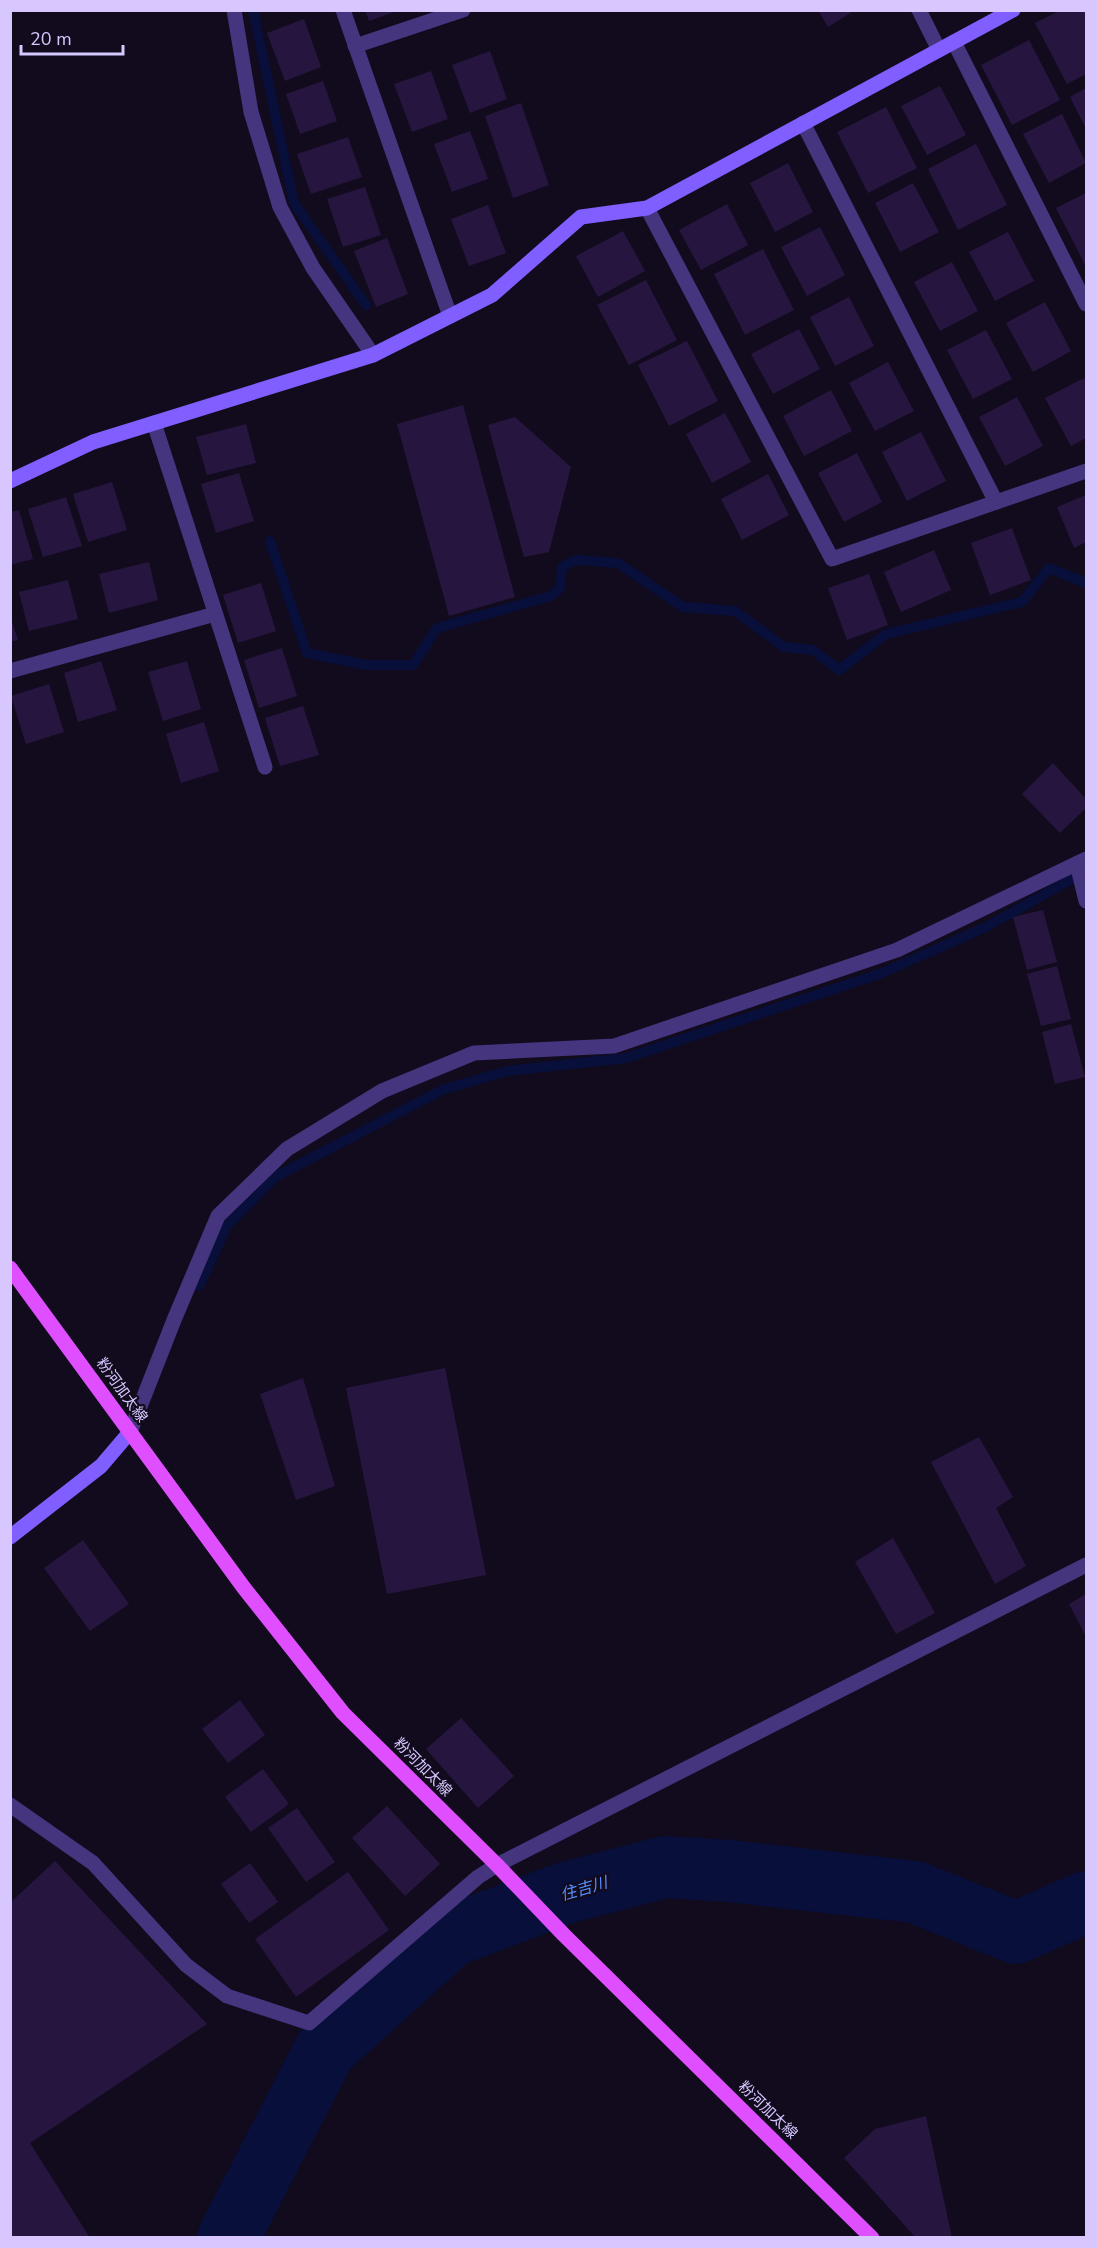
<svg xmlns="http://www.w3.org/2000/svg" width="1097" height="2248" font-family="'Nunito Sans','Noto Sans JP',sans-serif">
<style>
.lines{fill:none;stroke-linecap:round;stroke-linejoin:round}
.stream{stroke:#070f3a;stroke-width:10}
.river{stroke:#070f3a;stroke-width:62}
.building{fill:#26163f}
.street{stroke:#45347e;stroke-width:15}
.secondary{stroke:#815eff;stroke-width:15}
.primary{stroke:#df4eff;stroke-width:15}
.labels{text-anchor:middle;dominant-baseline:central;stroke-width:4.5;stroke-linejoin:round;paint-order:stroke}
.street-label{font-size:15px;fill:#d8c7ff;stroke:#110b1d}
.water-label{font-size:16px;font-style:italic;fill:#558fff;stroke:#110b1d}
</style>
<rect width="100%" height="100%" fill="#110b1d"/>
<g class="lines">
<!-- stream -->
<g class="stream">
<polyline points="253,10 294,203 366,305"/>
<polyline points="270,541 307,653 366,665 413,665 437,628 551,596 560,588 562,567 576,560 618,563 683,607 735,611 784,647 813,650 839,670 886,634 1022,602 1049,568 1086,583"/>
<polyline points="199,1286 227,1226 275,1177 442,1090 507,1071 626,1058 882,973 986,927 1086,871"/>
</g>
<!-- river -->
<polyline class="river" points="228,2238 325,2050 451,1936 565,1893 665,1867 729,1871 915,1892 1016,1933 1086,1902"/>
</g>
<!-- building -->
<g class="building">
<polygon points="365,10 397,10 397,11 369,21"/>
<polygon points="818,10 855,10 828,27"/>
<polygon points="1061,10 1086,10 1086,74 1067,84 1035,23"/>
<polygon points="304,19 321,67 285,81 267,33"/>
<polygon points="1029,40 1060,100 1012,125 981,65"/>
<polygon points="490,51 507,99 470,113 452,65"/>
<polygon points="431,71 448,119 412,132 394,84"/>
<polygon points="323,81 337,121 300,134 286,94"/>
<polygon points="940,86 966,135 927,155 901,106"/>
<polygon points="1086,88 1086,129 1070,97"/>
<polygon points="521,103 549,185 513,198 485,116"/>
<polygon points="886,107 917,168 868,193 837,132"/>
<polygon points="1062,114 1086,163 1049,183 1023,134"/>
<polygon points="470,131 488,179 452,192 434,144"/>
<polygon points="348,137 362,177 311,194 297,154"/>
<polygon points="976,144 1007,205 958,230 928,169"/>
<polygon points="788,163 813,212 775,232 750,183"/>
<polygon points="913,183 939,232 900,252 875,203"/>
<polygon points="365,187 381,235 343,247 327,199"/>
<polygon points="1086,193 1086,267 1056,208"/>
<polygon points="727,204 748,245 701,270 679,230"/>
<polygon points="488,205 506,253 469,266 451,219"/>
<polygon points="820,227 845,275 807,296 781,247"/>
<polygon points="623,231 645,271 598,297 576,256"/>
<polygon points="1008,232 1034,281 995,301 969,252"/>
<polygon points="387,238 408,294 376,307 354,251"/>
<polygon points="763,249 794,310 745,335 714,274"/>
<polygon points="952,262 978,311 940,331 914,282"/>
<polygon points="646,280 677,340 629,365 597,305"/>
<polygon points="849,297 874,346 835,366 810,317"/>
<polygon points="1045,302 1071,351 1033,372 1006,323"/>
<polygon points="799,329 820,369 773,394 751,354"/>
<polygon points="986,330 1012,379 973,399 947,350"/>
<polygon points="687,341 718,401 669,426 638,365"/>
<polygon points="888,362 914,411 875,431 849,383"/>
<polygon points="1084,378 1086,383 1086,438 1071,446 1045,398"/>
<polygon points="831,390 852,431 804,456 783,416"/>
<polygon points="1017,397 1043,446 1005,466 979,417"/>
<polygon points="463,405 515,597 449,616 397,424"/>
<polygon points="725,413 751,462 712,483 686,434"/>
<polygon points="515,417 571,467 549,552 524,557 488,425"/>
<polygon points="246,424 256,463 207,475 196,437"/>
<polygon points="921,432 946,481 907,501 882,452"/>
<polygon points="857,453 882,502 844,522 818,473"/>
<polygon points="239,473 254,521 216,533 201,484"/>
<polygon points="768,474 789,515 742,540 721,499"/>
<polygon points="112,482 127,530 88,542 73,494"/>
<polygon points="1086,495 1086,542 1074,548 1057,507"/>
<polygon points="66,497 82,546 43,557 28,509"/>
<polygon points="19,510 33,559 10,565 10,512"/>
<polygon points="1012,528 1031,580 990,595 971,543"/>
<polygon points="934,550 951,590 901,612 884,572"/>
<polygon points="149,562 158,600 109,613 99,574"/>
<polygon points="869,574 888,625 847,640 828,588"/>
<polygon points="68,580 78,619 29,631 19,592"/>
<polygon points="261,583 276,631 238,643 223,595"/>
<polygon points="10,616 18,640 10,642"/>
<polygon points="282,648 297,696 259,708 244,660"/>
<polygon points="101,661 117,710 78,722 64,673"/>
<polygon points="187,661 201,709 163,721 148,672"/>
<polygon points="49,684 64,732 26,744 11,696"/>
<polygon points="303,706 319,755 280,766 265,718"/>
<polygon points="204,722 219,771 181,783 166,734"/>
<polygon points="1053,763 1086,799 1086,808 1060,833 1022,794"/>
<polygon points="1043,910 1057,962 1027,970 1013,917"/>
<polygon points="1057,966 1071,1019 1041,1026 1027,974"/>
<polygon points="1071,1024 1085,1077 1055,1084 1042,1032"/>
<polygon points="445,1368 486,1575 387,1594 346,1388"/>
<polygon points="303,1378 335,1486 296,1500 260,1394"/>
<polygon points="979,1437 1013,1497 996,1508 1026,1566 995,1584 931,1462"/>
<polygon points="893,1538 935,1613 896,1634 855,1562"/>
<polygon points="83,1540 129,1604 90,1631 44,1568"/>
<polygon points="1086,1594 1086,1637 1069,1604"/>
<polygon points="240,1700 265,1735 228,1763 202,1729"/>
<polygon points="461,1718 514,1776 478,1808 426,1749"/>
<polygon points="263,1769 289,1804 251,1832 225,1797"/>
<polygon points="387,1806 440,1864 405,1896 352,1838"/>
<polygon points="297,1808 335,1862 306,1882 268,1828"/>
<polygon points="55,1861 207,2024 30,2143 90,2238 10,2238 10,1903"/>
<polygon points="250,1863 278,1902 249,1923 221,1884"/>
<polygon points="348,1872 389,1930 296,1997 255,1939"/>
<polygon points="926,2116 952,2238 916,2238 844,2158 875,2129"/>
</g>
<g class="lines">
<!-- street -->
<g class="street">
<polyline points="234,10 251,112 280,207 313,268 373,355"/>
<polyline points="343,10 450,316"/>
<polyline points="919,10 939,50"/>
<polyline points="954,42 1086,304"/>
<polyline points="355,46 463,10"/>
<polyline points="803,123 996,502"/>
<polyline points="647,208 832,559 1086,471"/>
<polyline points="154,423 265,767"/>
<polyline points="10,671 215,614"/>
<polyline points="1077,864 1086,901"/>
<polyline points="130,1432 174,1320 218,1216 287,1149 382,1091 474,1053 614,1046 897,950 1086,859"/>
<polyline points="10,1805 93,1863 186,1965 227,1996 309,2023 478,1877 497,1865 1086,1565"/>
</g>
<!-- secondary -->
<g class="secondary">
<polyline points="10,481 93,442 373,355 492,295 581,217 647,208 1013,10"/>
<polyline points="10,1537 101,1466 130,1432"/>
</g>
<!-- primary -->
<polyline class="primary" points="10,1268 244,1588 343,1713 497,1865 564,1935 872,2238"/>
</g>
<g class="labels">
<!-- street labels -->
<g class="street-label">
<text transform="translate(122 1390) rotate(54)">粉河加太線</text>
<text transform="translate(423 1767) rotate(45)">粉河加太線</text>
<text transform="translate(768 2110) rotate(44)">粉河加太線</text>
</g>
<!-- water labels -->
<g class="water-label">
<text transform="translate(584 1889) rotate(-16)">住吉川</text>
</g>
</g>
<!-- border -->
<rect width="1097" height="2248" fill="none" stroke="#d8c7ff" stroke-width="24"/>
<!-- scale -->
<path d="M21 45v9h102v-9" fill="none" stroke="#d8c7ff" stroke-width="3"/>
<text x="30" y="45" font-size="18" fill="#d8c7ff" stroke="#110b1d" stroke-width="4.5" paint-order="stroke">20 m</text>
</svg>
